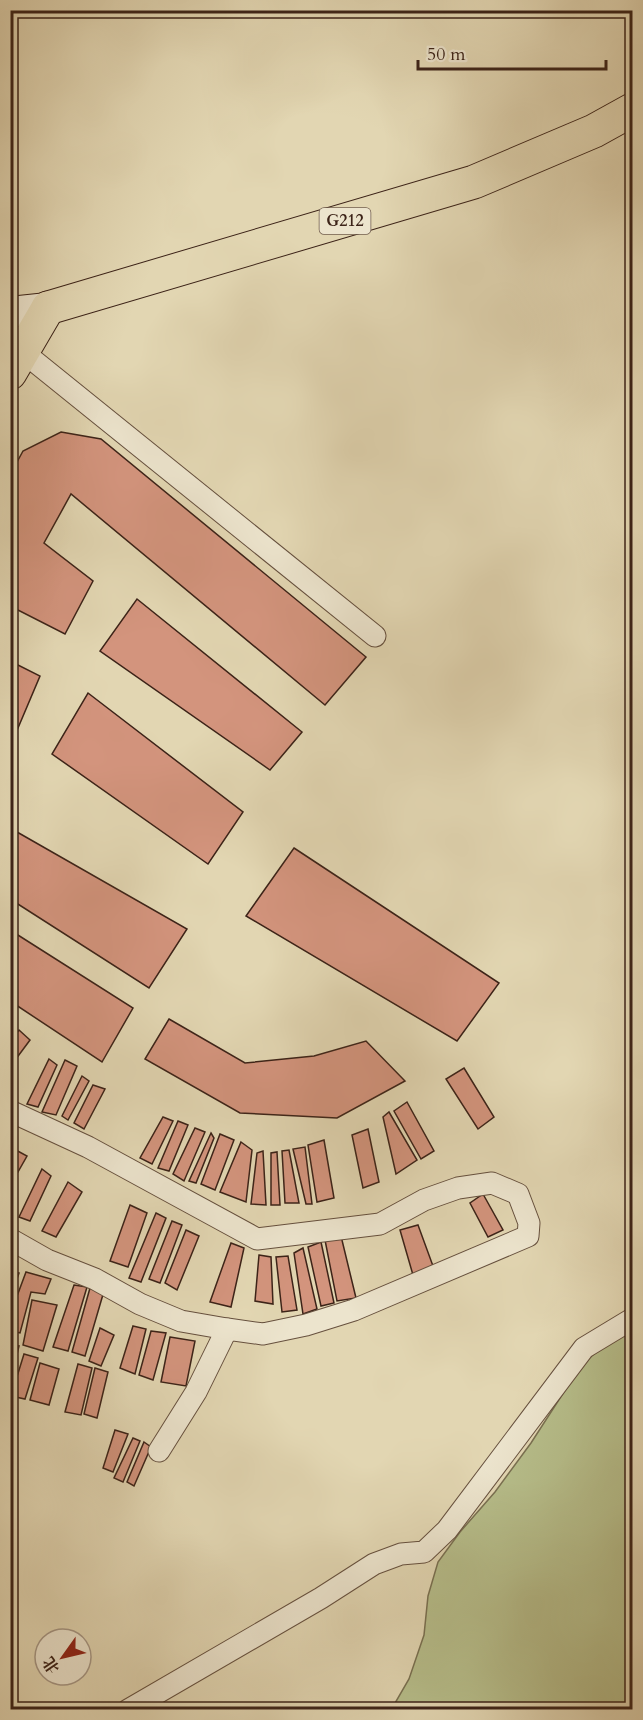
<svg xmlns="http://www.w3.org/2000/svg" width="643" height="1720" font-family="Cardo,'Noto Serif SC',serif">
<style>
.green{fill:#b6bd8a;stroke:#797051;stroke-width:1.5}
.building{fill:#d3947d;stroke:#3c2318;stroke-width:1.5}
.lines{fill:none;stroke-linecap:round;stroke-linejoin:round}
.minor-casing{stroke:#66503e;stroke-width:23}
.secondary-casing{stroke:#3c2318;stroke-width:32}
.primary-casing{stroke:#3c2318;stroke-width:35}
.trunk-casing{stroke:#3c2318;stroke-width:35}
.minor{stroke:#ece4cd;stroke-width:21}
.secondary{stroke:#ece4cd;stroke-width:30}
.primary{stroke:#e2d6b2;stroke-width:33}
.trunk{stroke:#e2d6b2;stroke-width:33}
.labels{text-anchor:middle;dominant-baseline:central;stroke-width:5;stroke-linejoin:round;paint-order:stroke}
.shield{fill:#ece4cd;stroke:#715d4e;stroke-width:1.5}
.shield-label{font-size:16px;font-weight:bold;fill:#3c2318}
</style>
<rect width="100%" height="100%" fill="#e2d6b2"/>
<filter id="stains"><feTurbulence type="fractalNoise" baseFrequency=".00333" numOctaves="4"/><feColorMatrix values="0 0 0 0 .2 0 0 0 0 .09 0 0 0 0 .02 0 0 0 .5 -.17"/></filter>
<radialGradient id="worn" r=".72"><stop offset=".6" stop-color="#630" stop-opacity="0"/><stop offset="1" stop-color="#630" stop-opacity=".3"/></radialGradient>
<!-- green -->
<polygon class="green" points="632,1329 632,1709 391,1710 409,1679 424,1635 428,1596 438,1562 460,1532 495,1492 531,1443 582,1364 619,1334"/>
<!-- building -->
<g class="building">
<polygon points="61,432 101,439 366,657 325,705 71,494 44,543 93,581 65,634 10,606 10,475 23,451"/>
<polygon points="137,599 302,732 270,770 100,651"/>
<polygon points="10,661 40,676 15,735 10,733"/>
<polygon points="88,693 243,812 208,864 52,754"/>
<polygon points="10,828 187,929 149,988 10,899"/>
<polygon points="294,848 499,983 457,1041 246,916"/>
<polygon points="10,930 133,1008 102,1062 10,1001"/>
<polygon points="169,1019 245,1063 314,1056 366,1041 405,1081 337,1118 240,1113 145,1059"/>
<polygon points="19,1030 30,1040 10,1067 10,1042"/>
<polygon points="49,1059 57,1065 38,1107 27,1104"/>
<polygon points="65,1060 77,1066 56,1115 42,1112"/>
<polygon points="464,1068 494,1117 478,1129 446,1079"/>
<polygon points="82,1076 89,1081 68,1120 62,1116"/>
<polygon points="93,1085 105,1089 84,1129 74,1123"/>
<polygon points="407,1102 434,1151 421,1159 394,1111"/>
<polygon points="389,1112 417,1160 396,1174 383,1117"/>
<polygon points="163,1117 173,1121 152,1164 140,1158"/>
<polygon points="178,1121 188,1125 169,1171 158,1168"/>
<polygon points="195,1128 205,1132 184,1181 173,1174"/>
<polygon points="368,1129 379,1182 363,1188 352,1135"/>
<polygon points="211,1133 214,1138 196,1183 189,1181"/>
<polygon points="220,1134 234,1140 215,1190 201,1184"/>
<polygon points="324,1140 334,1198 317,1202 308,1145"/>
<polygon points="241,1142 252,1150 246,1202 220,1192"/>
<polygon points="305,1147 312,1204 306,1204 293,1149"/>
<polygon points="14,1149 27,1156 10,1186 10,1156"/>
<polygon points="289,1150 299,1203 285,1203 282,1151"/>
<polygon points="263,1151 266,1205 251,1204 257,1153"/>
<polygon points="277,1152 280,1205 271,1205 271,1153"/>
<polygon points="42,1169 51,1176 30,1221 19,1217"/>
<polygon points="68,1182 82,1192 56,1237 42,1231"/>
<polygon points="483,1194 503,1230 488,1237 470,1203"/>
<polygon points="130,1205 147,1213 128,1267 110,1261"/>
<polygon points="156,1213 166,1218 141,1282 129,1278"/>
<polygon points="172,1221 182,1225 160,1283 149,1279"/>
<polygon points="418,1225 433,1266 413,1275 400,1230"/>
<polygon points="186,1230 199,1236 177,1290 165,1283"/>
<polygon points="341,1236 356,1298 337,1301 325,1240"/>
<polygon points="321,1242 334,1303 321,1306 308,1247"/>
<polygon points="231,1243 244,1248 231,1307 210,1302"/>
<polygon points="303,1248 317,1309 303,1314 294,1253"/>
<polygon points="259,1255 271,1257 273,1304 255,1301"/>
<polygon points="288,1256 297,1310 282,1312 276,1257"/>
<polygon points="10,1271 19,1273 10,1299"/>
<polygon points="26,1272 51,1279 45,1294 31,1292 20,1333 10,1331 10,1315"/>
<polygon points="74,1285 87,1287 68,1351 53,1347"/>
<polygon points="90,1288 104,1291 85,1356 72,1352"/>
<polygon points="32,1300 57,1305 43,1351 23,1345"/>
<polygon points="133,1326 146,1329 135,1374 120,1368"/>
<polygon points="100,1328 114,1335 101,1366 89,1361"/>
<polygon points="151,1331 166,1333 153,1380 139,1375"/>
<polygon points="170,1337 195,1341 186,1386 161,1382"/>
<polygon points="10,1345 19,1346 10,1384"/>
<polygon points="24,1354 38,1358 25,1399 11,1396"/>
<polygon points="40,1363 59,1369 49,1405 30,1400"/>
<polygon points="78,1364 92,1368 81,1415 65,1412"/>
<polygon points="95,1368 108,1372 97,1418 84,1414"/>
<polygon points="115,1430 128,1434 113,1472 103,1468"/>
<polygon points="133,1438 140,1441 123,1482 114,1478"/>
<polygon points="144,1442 151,1447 134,1486 127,1482"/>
</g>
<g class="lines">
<!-- minor casing -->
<g class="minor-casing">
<g id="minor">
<polyline points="23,352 375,636"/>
<polyline points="10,1111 88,1147 257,1239 380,1224 424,1200 458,1188 492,1183 518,1194 529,1223 528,1236 354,1310 306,1325 263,1334 227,1329 196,1392 159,1451"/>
<polyline points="10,1239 47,1260 95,1279 140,1304 181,1321 227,1329"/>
<polyline points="128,1710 321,1598 374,1564 401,1554 424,1552 447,1530 584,1348 632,1319"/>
</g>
</g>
<!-- secondary casing -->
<g class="secondary-casing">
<polyline id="secondary" points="10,312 48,308"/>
</g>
<!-- primary casing -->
<g class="primary-casing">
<polyline id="primary" points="10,373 48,308"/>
</g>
<!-- trunk casing -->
<g class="trunk-casing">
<polyline id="trunk" points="48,308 474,182 594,131 632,110"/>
</g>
<!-- minor -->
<use href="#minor" class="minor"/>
<!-- secondary -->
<use href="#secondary" class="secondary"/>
<!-- primary -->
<use href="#primary" class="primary"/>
<!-- trunk -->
<use href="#trunk" class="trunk"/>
</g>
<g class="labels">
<!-- shield labels -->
<rect class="shield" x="319.5" y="208" width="51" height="26" rx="4.5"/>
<g class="shield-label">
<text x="345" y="221">G212</text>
</g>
</g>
<!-- margin -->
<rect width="643" height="1720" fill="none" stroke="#e2d6b2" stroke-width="36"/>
<rect x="12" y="12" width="619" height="1696" fill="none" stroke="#3c2318" stroke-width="3"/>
<rect x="18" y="18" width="607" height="1684" fill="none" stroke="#3c2318" stroke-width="1.5"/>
<!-- north arrow -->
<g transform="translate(63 1657) rotate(236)"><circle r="28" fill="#ece4cd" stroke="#a69785" stroke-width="1.5"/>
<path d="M0-4.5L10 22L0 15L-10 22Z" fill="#8f2418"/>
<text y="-9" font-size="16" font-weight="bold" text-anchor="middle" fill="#3c2318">北</text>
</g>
<!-- scale -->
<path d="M418 60v9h188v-9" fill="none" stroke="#3c2318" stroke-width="3"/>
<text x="427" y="60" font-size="18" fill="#3c2318" stroke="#ece4cd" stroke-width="4.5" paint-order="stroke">50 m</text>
<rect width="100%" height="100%" filter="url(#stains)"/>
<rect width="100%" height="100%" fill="url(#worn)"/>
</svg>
